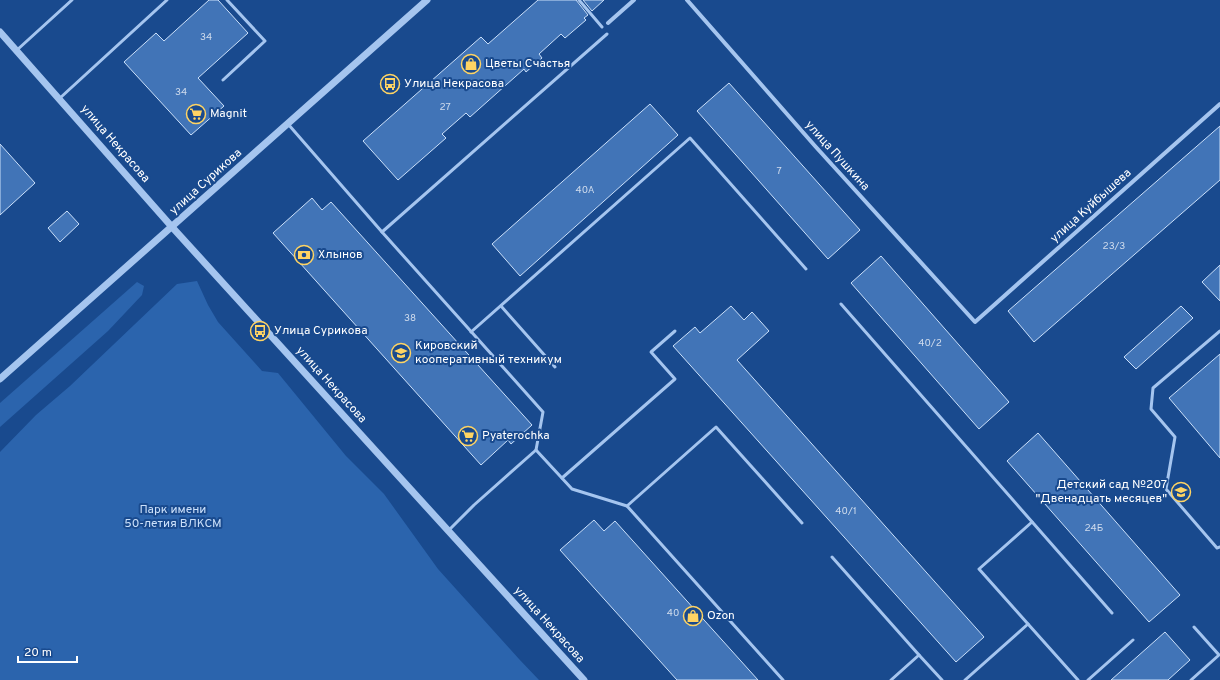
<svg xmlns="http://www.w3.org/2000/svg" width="1220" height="680" font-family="Overpass,sans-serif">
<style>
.green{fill:#2b64ad}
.building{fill:#4174b7;stroke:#cbe0fa}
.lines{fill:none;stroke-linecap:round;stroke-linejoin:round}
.service{stroke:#a5c5ef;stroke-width:3}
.minor{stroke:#a5c5ef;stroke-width:4}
.tertiary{stroke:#a5c5ef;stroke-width:7}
.labels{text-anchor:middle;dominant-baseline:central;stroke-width:4;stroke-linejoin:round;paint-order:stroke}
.number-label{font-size:10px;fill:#d0dced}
.poi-label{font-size:12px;fill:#fff;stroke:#194a8e;text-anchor:start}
.street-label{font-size:12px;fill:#fff;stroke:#194a8e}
.park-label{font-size:12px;fill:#cbe0fa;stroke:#194a8e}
</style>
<rect width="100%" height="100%" fill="#194a8e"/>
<!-- green -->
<g class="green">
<polygon points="197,281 208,305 218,322 262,371 278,373 346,456 384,494 438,569 519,659 539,680 0,680 0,452 36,415 70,386 177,284"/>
<polygon points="137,282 144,286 142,295 108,331 0,427 0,403"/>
</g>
<!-- building -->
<g class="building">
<polygon points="209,0 218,0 248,33 198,78 224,106 191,135 124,62 156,33 164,41"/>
<polygon points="538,0 576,0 588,15 584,18 586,20 565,38 561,34 539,54 542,58 526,72 524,69 470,117 466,113 442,134 446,138 398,180 363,141 481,37 488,44"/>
<polygon points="583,0 604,0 592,11"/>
<polygon points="729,83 860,230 828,259 697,111"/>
<polygon points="650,104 678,135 520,276 492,244"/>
<polygon points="1220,126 1220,180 1034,342 1008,311"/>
<polygon points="0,144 35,183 0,215"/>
<polygon points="312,198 322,210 331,202 532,425 511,444 508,440 481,465 273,233"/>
<polygon points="67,211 79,224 60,242 48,228"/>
<polygon points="881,256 1009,402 979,429 851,283"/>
<polygon points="1220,265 1220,301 1202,282"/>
<polygon points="731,306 744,320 752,312 769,331 737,360 984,637 956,662 673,346 695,327 700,333"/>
<polygon points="1181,306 1193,318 1136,369 1124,357"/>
<polygon points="1220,354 1220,458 1169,398"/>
<polygon points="1038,433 1180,595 1149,622 1007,461"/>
<polygon points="594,520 604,531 615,521 758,680 677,680 560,550"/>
<polygon points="1165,632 1190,660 1168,680 1111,680"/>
</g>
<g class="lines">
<!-- service -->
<g class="service">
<polyline points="579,0 602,27"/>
<polyline points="17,50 72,0"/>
<polyline points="223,80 265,41 227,0"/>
<polyline points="60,98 167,0"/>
<polyline points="288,124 382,232 543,412 536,450 474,505 448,531"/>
<polyline points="382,232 607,34"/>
<polyline points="841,304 1112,613"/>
<polyline points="501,306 555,367"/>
<polyline points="1220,331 1153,388 1151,409 1175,437 1166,489 1217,548 1220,547"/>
<polyline points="471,332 690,138 806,269"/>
<polyline points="536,450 572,489 627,506 783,680"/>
<polyline points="562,478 675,379 651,352 675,331"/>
<polyline points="627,506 716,427 802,523"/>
<polyline points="832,557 919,655 891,680"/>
<polyline points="1028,624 1078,680"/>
<polyline points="919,655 942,680"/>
<polyline points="965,680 1028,624 979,569 1032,522"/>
<polyline points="1088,680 1133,640"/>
<polyline points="1191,680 1219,655 1194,627"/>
</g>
<!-- minor -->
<g class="minor">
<polyline points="687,0 815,146 975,322 1220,104"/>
<polyline points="608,23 634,0"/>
</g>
<!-- tertiary -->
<g class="tertiary">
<polyline points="0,32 172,227 584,680"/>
<polyline points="0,379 427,0"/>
</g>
</g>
<!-- icons -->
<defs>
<g id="shop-ring" transform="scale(1)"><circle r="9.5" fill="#194a8e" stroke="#ffd463" stroke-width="1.5"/><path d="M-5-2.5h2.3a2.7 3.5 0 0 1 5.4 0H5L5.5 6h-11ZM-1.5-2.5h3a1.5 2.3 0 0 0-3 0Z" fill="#ffd463"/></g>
<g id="bus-ring" transform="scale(1)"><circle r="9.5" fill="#194a8e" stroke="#ffd463" stroke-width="1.5"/><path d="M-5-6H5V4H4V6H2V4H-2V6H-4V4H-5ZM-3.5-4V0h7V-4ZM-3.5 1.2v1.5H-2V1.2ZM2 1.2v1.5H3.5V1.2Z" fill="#ffd463"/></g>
<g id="supermarket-ring" transform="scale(1)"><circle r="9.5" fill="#194a8e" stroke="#ffd463" stroke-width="1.5"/><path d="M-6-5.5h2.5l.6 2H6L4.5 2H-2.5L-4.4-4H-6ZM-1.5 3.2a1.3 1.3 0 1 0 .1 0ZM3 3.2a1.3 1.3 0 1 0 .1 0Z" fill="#ffd463"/></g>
<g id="bank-ring" transform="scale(1)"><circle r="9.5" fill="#194a8e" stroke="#ffd463" stroke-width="1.5"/><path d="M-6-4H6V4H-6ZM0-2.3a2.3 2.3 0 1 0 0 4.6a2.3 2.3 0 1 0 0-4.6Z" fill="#ffd463"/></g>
<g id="university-ring" transform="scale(1)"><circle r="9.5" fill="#194a8e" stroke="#ffd463" stroke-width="1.5"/><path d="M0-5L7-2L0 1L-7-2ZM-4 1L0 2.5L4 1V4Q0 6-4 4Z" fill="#ffd463"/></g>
<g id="school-ring" transform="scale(1)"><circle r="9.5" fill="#194a8e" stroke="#ffd463" stroke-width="1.5"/><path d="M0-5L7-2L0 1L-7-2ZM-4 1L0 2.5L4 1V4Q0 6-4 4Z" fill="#ffd463"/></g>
</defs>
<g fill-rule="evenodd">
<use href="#shop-ring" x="471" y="64"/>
<use href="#bus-ring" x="390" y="84"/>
<use href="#supermarket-ring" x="196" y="114"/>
<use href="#bank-ring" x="304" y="255"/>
<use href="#bus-ring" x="260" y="331"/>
<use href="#university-ring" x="401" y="353"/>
<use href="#supermarket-ring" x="468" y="436"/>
<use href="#school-ring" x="1181" y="492"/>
<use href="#shop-ring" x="693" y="616"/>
</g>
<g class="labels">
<!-- number labels -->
<g class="number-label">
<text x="206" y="37">34</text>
<text x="181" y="92">34</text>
<text x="445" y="107">27</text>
<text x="779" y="171">7</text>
<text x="585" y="190">40А</text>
<text x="1114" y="246">23/3</text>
<text x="410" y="318">38</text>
<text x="930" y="343">40/2</text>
<text x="846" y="511">40/1</text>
<text x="1094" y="528">24Б</text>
<text x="673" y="613">40</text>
</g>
<!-- poi labels -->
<g class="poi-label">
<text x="485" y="64">Цветы Счастья</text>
<text x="404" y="84">Улица Некрасова</text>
<text x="210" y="114">Magnit</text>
<text x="318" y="255">Хлынов</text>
<text x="274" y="331">Улица Сурикова</text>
<text x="415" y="346">Кировский<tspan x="415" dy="14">кооперативный техникум</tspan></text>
<text x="482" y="436">Pyaterochka</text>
<text x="1167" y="485" text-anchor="end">Детский сад №207<tspan x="1167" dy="14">"Двенадцать месяцев"</tspan></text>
<text x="707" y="616">Ozon</text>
</g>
<!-- street labels -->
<g class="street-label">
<text transform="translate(115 144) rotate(49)">улица Некрасова</text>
<text transform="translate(837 156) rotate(48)">улица Пушкина</text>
<text transform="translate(206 182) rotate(-42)">улица Сурикова</text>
<text transform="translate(1091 206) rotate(-42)">улица Куйбышева</text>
<text transform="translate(331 385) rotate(48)">улица Некрасова</text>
<text transform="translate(549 625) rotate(48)">улица Некрасова</text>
</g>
<!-- park labels -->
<g class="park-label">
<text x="173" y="510">Парк имени<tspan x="173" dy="14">50-летия ВЛКСМ</tspan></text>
</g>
</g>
<!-- scale -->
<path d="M18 656v6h59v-6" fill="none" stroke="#ffffff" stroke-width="2"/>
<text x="24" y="656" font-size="12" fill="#ffffff" stroke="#194a8e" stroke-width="3" paint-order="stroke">20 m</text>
</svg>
